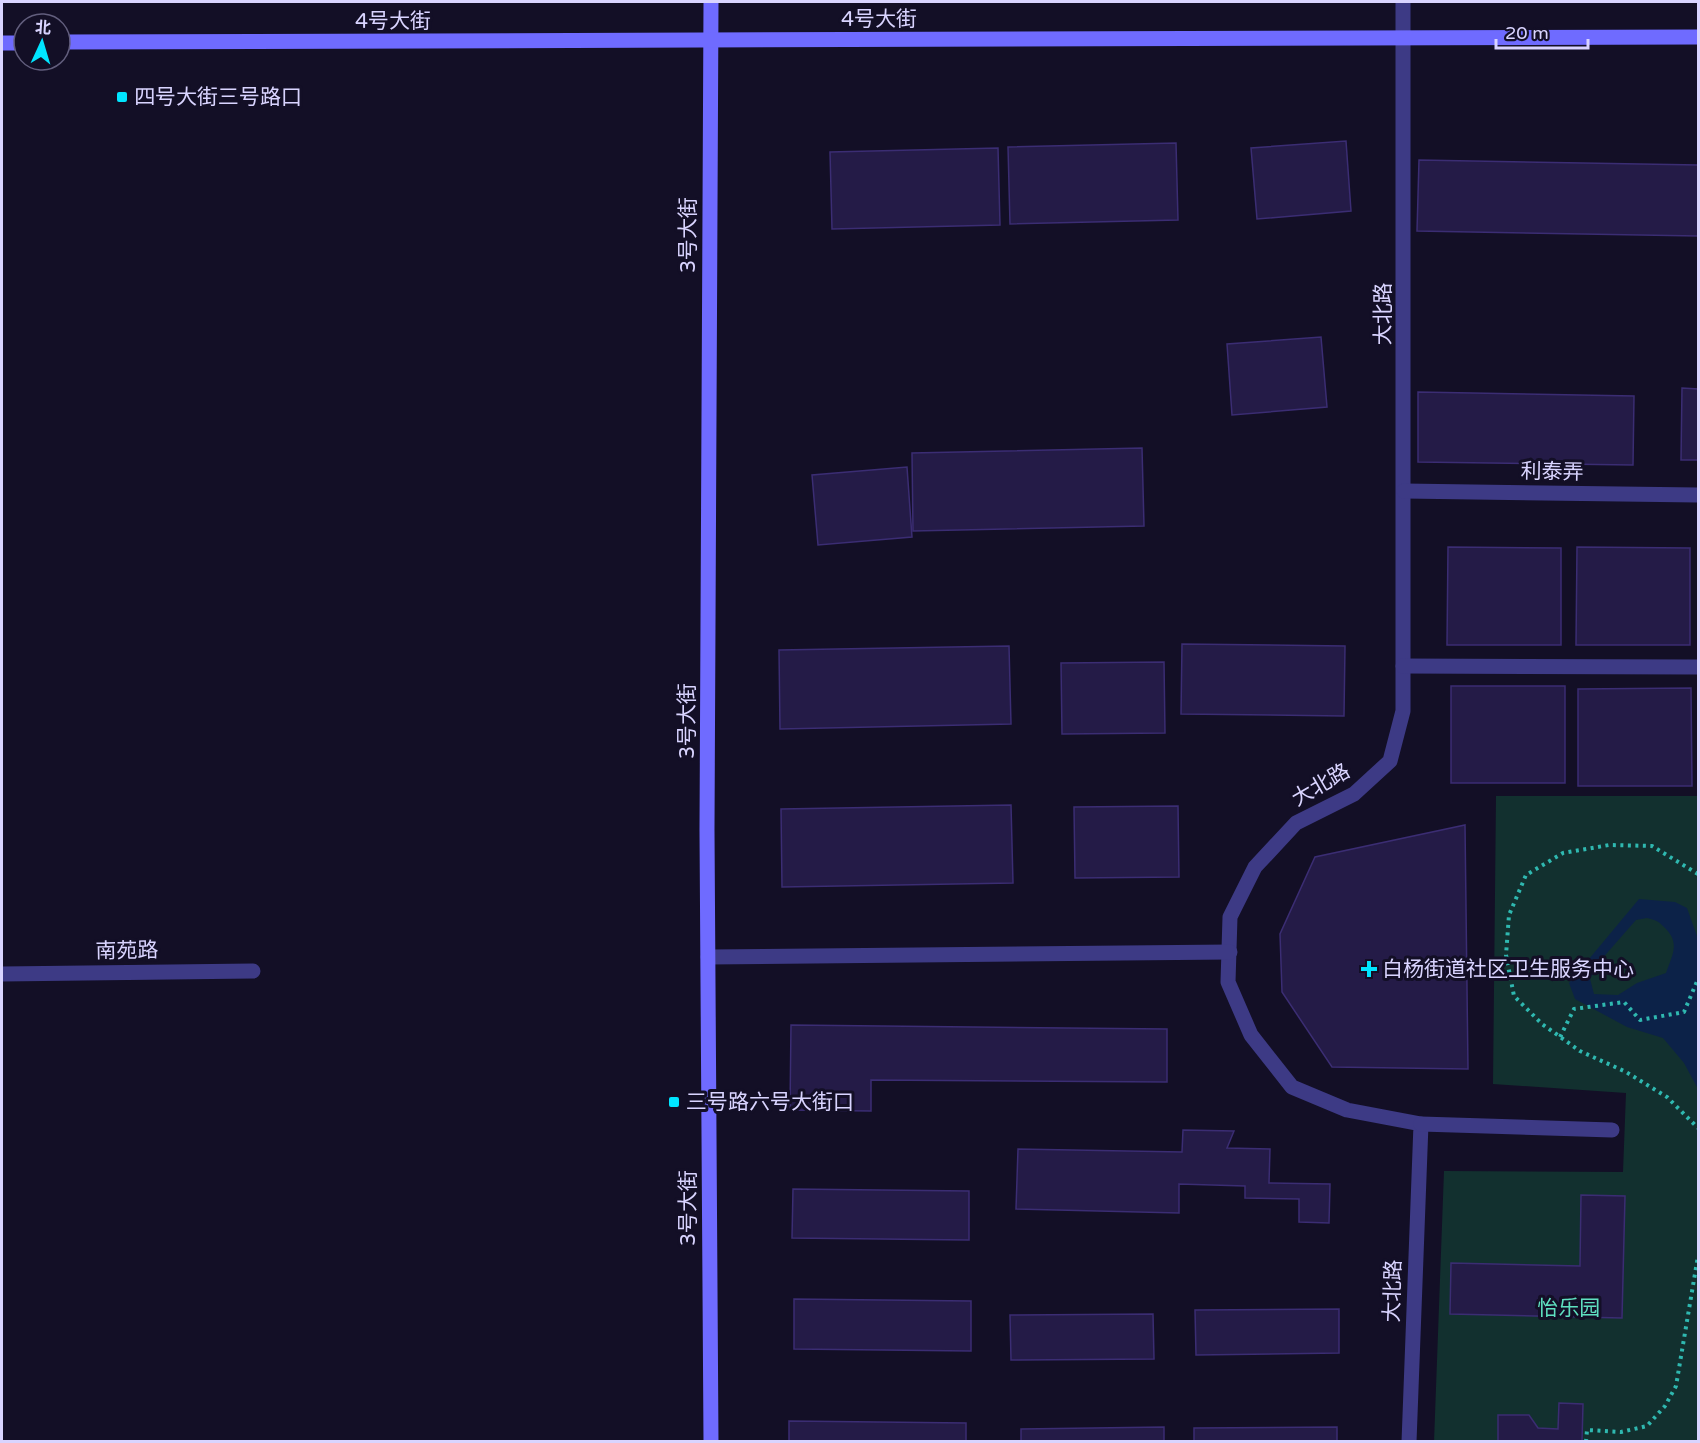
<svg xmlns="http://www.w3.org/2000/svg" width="1700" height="1443" font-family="'Varela Round','Noto Sans SC',sans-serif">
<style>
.green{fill:#12302f}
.water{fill:#0c2248;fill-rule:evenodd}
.building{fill:#241b47;stroke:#3b2d73;stroke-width:1.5}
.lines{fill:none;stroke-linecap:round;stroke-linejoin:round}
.path{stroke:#2fb8b0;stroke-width:4;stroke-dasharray:3 4.5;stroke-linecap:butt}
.street{stroke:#3d3a85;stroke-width:15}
.secondary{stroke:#6f6bff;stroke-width:15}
.poi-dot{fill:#00e5ff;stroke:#130f26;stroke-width:2}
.labels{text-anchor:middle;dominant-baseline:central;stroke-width:6;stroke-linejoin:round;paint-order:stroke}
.street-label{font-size:21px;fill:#d9d4ff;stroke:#130f26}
.poi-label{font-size:21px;fill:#d9d4ff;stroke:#130f26;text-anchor:start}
.park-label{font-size:21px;fill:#5fe0c0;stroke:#130f26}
</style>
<rect width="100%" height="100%" fill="#130f26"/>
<!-- green -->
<polygon class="green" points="1496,796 1698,796 1698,1441 1434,1442 1444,1171 1623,1172 1626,1093 1493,1084"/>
<!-- water -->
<path class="water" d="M 1639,899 L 1675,902 L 1687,908 L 1698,939 L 1698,1089 L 1684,1063 L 1663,1038 L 1627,1027 L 1575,999 L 1569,983 ZM 1647,918 C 1656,920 1658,921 1664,927 C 1681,943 1672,955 1666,973 L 1637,983 L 1618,995 L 1594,994 L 1590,979 L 1600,961 L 1636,920 Z"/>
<!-- building -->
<g class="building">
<polygon points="1346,141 1351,211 1257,219 1251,148"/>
<polygon points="1176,143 1178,220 1010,224 1008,147"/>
<polygon points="998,148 1000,225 832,229 830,152"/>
<polygon points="1419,160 1698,165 1698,236 1417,231"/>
<polygon points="1321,337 1327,407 1232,415 1227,344"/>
<polygon points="1682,388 1698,389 1698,460 1681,460"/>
<polygon points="1418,392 1634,396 1633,465 1418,462"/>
<polygon points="1142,448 1144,526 913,531 912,453"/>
<polygon points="907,467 912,537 818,545 812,475"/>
<polygon points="1448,547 1561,548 1561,645 1447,645"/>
<polygon points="1577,547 1690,548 1690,645 1576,645"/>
<polygon points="1182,644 1345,646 1344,716 1181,714"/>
<polygon points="1009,646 1011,724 780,729 779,650"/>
<polygon points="1164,662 1165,733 1062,734 1061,663"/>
<rect x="1451" y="686" width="114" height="97"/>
<polygon points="1691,688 1692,786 1578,786 1578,689"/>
<polygon points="1011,805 1013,883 782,887 781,809"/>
<polygon points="1178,806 1179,877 1075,878 1074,807"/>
<polygon points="1465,825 1468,1069 1332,1067 1282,992 1280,934 1315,857"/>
<polygon points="791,1025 1167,1029 1167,1082 871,1080 871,1111 790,1110"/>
<polygon points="1183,1130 1234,1131 1227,1148 1270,1149 1269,1183 1330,1184 1329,1223 1299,1222 1299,1199 1245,1198 1245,1186 1179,1184 1179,1213 1016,1209 1018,1149 1182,1152"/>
<polygon points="793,1189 969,1191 969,1240 792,1238"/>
<polygon points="1581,1195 1625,1196 1622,1318 1450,1314 1451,1263 1580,1266"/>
<polygon points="794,1299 971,1301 971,1351 794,1349"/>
<polygon points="1339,1309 1339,1353 1196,1355 1195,1310"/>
<polygon points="1153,1314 1154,1359 1011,1360 1010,1315"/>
<polygon points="1559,1403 1583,1404 1582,1442 1498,1442 1498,1415 1529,1415 1538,1428 1558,1429"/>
<polygon points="789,1421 966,1423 966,1442 789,1442"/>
<polygon points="1164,1427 1164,1442 1021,1442 1021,1429"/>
<polygon points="1337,1427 1337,1442 1194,1442 1194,1428"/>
</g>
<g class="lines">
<!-- path -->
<g class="path">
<polyline points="1698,874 1652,846 1609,845 1563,853 1526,875 1509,915 1506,955 1514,996 1542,1024 1580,1051 1626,1072 1667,1097 1698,1128"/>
<polyline points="1560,1037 1574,1009 1624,1002 1640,1020 1684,1012 1698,979"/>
<polyline points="1586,1442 1587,1430 1621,1432 1647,1426 1665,1406 1676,1386 1698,1256"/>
</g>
<!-- street -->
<g class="street">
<polyline points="1403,2 1403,711 1390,761 1354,794 1296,823 1255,867 1230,917 1228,982 1251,1035 1292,1087 1347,1110 1421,1124 1409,1442"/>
<polyline points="1404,491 1698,495"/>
<polyline points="1403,666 1698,667"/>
<polyline points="708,957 1230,952"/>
<polyline points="2,974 253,971"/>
<polyline points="1421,1124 1612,1130"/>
</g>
<!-- secondary -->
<g class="secondary">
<polyline points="711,2 707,830 711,1442"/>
<polyline points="60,42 1698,37"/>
<polyline points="2,43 24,43"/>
</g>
</g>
<!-- markers -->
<g class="poi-dot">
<rect x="116" y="91" width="12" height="12" rx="3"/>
<path d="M1366 960h6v6h6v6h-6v6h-6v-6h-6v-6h6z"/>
<rect x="668" y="1096" width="12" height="12" rx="3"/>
</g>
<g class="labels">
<!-- street labels -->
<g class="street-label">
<text x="879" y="19">4号大街</text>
<text x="393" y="21">4号大街</text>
<text transform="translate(688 235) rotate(-90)">3号大街</text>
<text transform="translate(1383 314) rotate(-90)">大北路</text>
<text transform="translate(1552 472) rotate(1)">利泰弄</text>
<text transform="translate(687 721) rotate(-90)">3号大街</text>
<text transform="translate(1321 785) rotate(-30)">大北路</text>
<text transform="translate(127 951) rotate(-1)">南苑路</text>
<text transform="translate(688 1208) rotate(-90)">3号大街</text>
<text transform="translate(1393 1291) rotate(-88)">大北路</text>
</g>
<!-- poi labels -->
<g class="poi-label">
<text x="134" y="97">四号大街三号路口</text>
<text x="1382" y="969">白杨街道社区卫生服务中心</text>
<text x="686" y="1102">三号路六号大街口</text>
</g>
<!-- park labels -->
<g class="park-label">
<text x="1569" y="1308">怡乐园</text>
</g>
</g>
<!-- border -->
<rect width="1700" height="1443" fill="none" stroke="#d9d4ff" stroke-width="6"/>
<!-- north arrow -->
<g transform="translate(42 42) rotate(4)"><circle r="28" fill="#130f26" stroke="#625e7d" stroke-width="1.5"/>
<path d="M0-4.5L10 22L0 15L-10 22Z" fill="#00e5ff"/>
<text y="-9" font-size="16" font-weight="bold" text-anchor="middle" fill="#d9d4ff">北</text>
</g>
<!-- scale -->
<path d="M1496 39v9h92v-9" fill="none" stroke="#d9d4ff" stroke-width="3"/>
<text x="1505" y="39" font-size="18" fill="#d9d4ff" stroke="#130f26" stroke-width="4.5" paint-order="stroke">20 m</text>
</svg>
